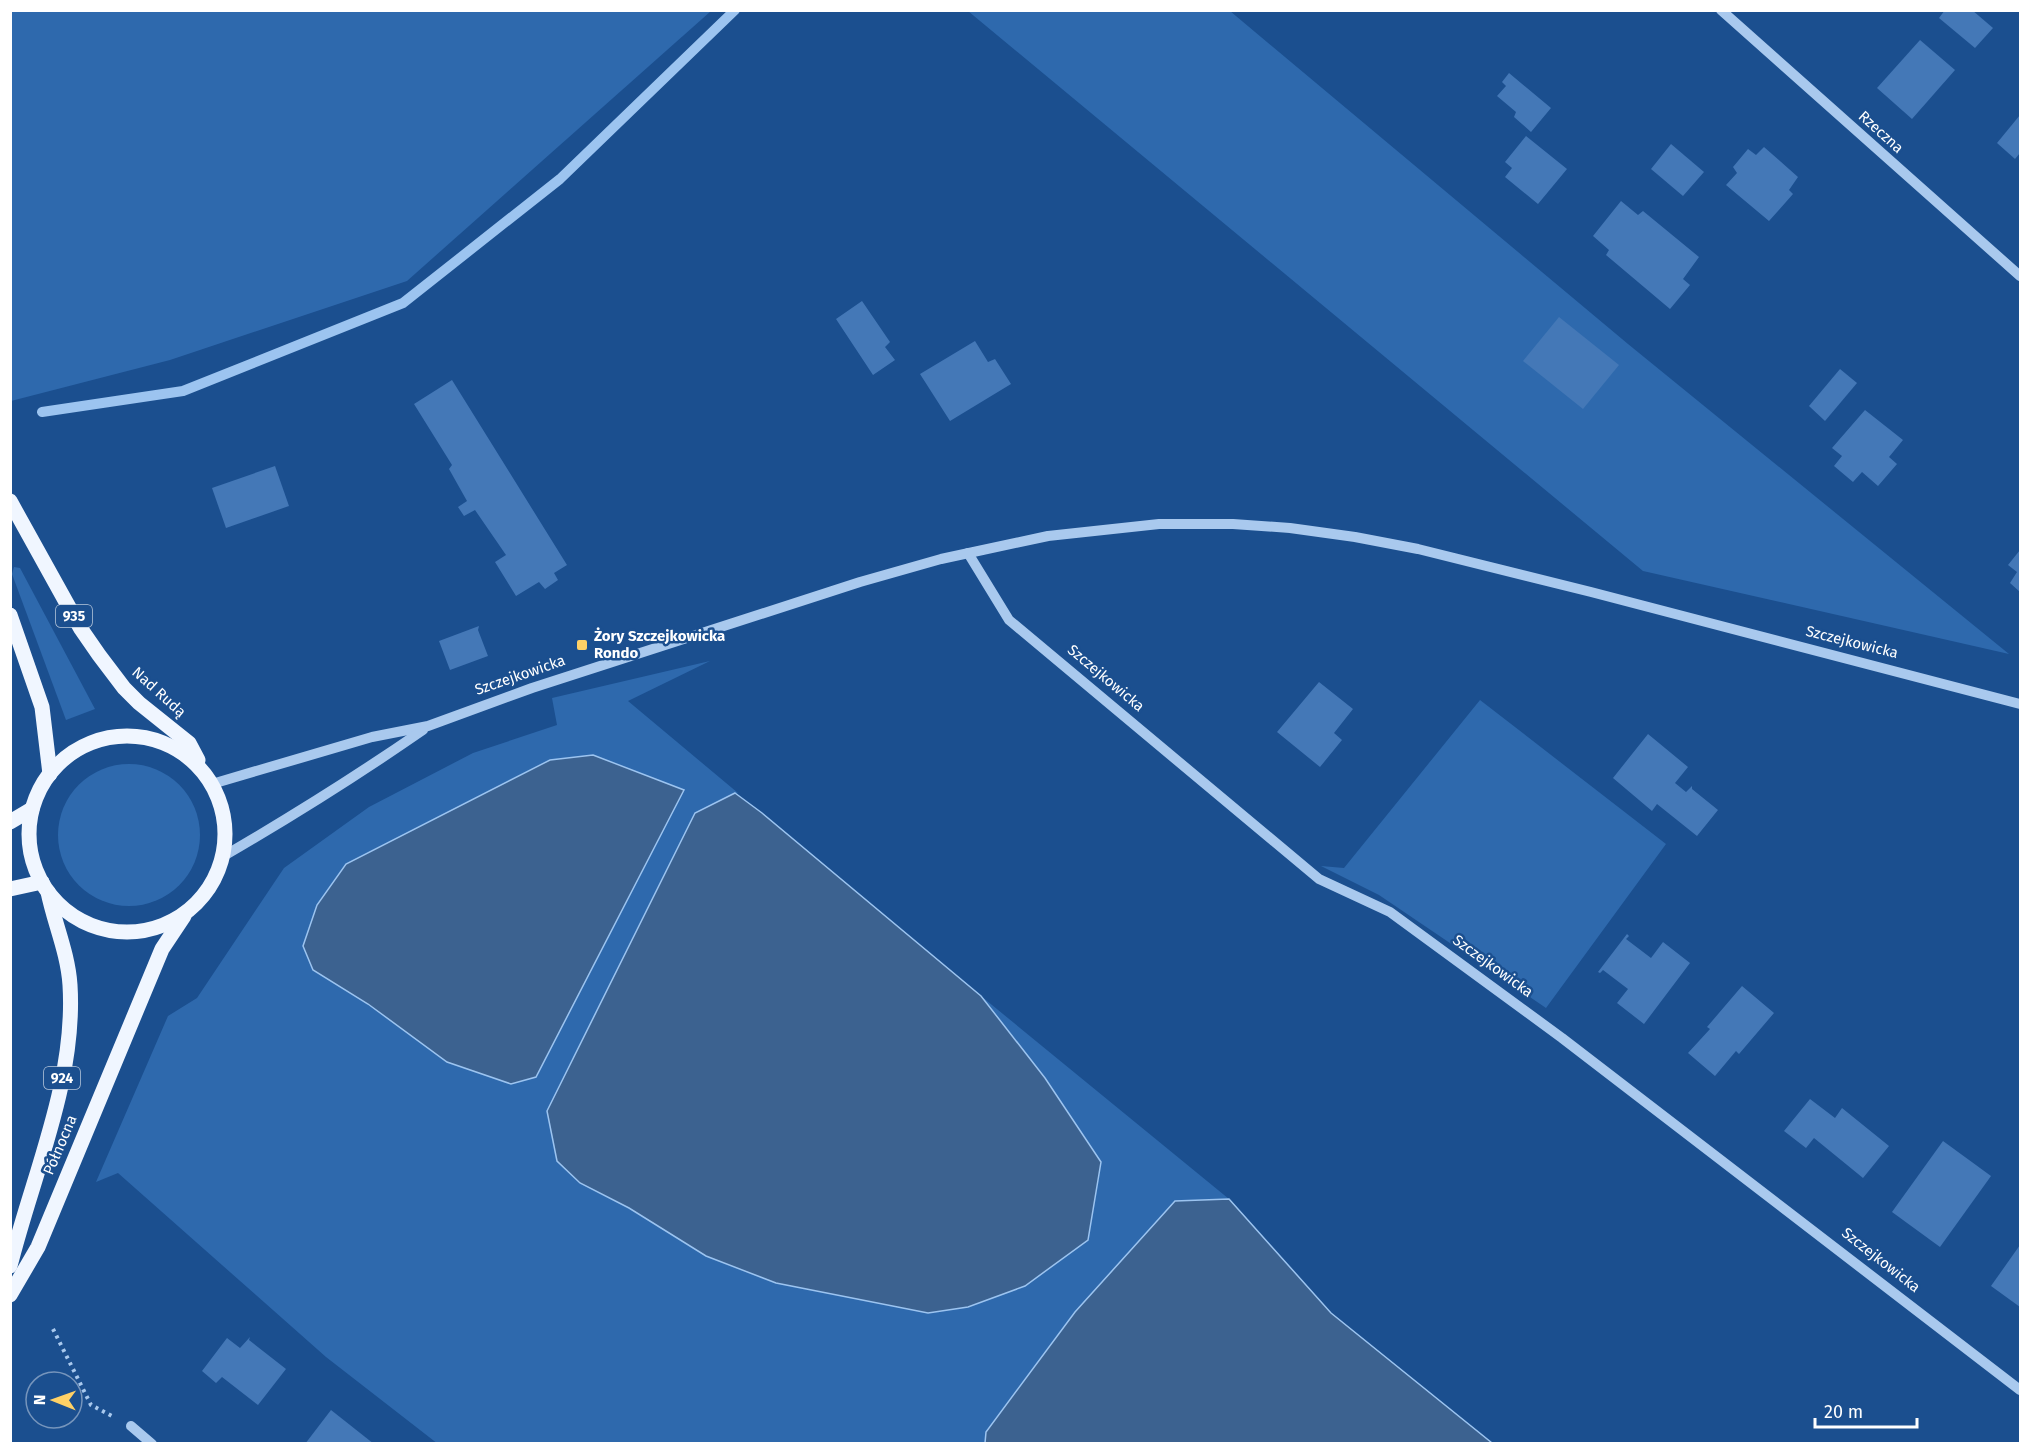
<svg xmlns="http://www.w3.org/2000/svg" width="2031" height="1454" font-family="'Fira Sans',sans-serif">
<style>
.green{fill:#2e69ad;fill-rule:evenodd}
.water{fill:#3c6290;stroke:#9cc4f0;stroke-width:1.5}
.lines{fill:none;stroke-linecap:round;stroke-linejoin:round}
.stream{stroke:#9cc4f0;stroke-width:10}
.building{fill:#4478b7}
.path{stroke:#a9c9ee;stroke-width:4;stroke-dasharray:3 4.5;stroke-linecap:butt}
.minor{stroke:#a9c9ee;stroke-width:10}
.major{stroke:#f0f6ff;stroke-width:15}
.poi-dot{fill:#ffd166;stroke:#1b4f8f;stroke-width:2}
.labels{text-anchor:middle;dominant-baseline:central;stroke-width:5;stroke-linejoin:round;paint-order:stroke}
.shield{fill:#1b4f8f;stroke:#bbcadd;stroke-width:1.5}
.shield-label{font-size:14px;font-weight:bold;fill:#fff}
.street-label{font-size:15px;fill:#fff;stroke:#1b4f8f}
.poi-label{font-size:15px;font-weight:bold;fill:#fff;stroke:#1b4f8f;text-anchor:start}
</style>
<rect width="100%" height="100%" fill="#1b4f8f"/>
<!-- green -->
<g class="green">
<polygon points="11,10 711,10 711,11 407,281 170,360 11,401"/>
<polygon points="968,11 1230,11 1628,344 2009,654 1643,571"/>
<polygon points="14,567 20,568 95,709 66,720 12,574"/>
<path d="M 710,661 L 628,701 L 738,793 L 695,813 L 548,1111 L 557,1161 L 580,1183 L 629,1208 L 968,1307 L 1025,1286 L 1088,1240 L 1101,1162 L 1045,1078 L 981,996 L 1229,1199 L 1175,1202 L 987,1432 L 985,1443 L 438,1444 L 326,1357 L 118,1173 L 96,1182 L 168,1016 L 197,998 L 284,868 L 369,807 L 473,753 L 557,725 L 552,698 ZM 346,864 L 368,1004 L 313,970 Z"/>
<polygon points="1480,700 1666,844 1546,1008 1379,895 1321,866 1344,868"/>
<circle cx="129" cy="835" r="71"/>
</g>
<!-- water -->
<g class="water">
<polygon points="593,755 684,790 536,1077 511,1084 447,1062 368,1004 313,970 303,946 317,905 346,864 550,760"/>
<polygon points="735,793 762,813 981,996 1045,1078 1101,1162 1088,1240 1025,1286 968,1307 928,1313 776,1283 706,1256 629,1208 580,1183 557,1161 547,1111 695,813"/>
<polygon points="1229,1199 1331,1313 1492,1443 985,1443 986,1432 1075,1312 1175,1201"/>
</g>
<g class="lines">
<!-- stream -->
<polyline class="stream" points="42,412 183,391 403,303 560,179 735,10"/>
</g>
<!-- building -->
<g class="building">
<polygon points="1945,10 1972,10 1993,28 1975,48 1939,18"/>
<polygon points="1920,40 1955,70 1912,119 1877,88"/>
<polygon points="1509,73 1551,108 1531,132 1514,117 1516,112 1497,96 1506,86 1502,82"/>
<polygon points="2020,115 2020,153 2015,159 1997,143"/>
<polygon points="1526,136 1567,169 1538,204 1505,177 1512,168 1505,162"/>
<polygon points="1671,144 1704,172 1683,196 1651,169"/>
<polygon points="1764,147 1798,177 1789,190 1793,194 1769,221 1726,185 1737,173 1733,167 1748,149 1756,155"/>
<polygon points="1621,201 1638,215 1643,211 1699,257 1683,279 1690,285 1670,309 1606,255 1609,250 1593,236"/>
<polygon points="862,301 890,342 885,347 895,360 873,375 836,319"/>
<polygon points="1559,317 1619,365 1583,409 1523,361"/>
<polygon points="975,341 988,362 995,359 1011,384 950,421 920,374"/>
<polygon points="1840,369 1857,383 1825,421 1809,406"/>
<polygon points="452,380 567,565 554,573 558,580 545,589 539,582 516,596 495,562 506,555 475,510 464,516 458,507 467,501 449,469 452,465 414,404"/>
<polygon points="1865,410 1903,440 1889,457 1897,464 1878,486 1862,472 1853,482 1834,466 1842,456 1832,448"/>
<polygon points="275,466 289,506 226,528 212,488"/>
<polygon points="2020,550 2020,592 2010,583 2017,572 2008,565"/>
<polygon points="479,626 478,630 488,656 450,670 439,641"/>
<polygon points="1319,682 1353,709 1334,733 1342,740 1320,767 1277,732"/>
<polygon points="1648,734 1688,767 1675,783 1686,792 1692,786 1692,789 1718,810 1697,836 1657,804 1652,811 1613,778"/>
<polygon points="1627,934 1629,936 1626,939 1651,958 1663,942 1690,963 1644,1024 1617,1003 1628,989 1603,970 1600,973 1598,972"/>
<polygon points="1742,986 1774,1013 1739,1054 1736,1051 1715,1076 1688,1053 1710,1029 1707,1027"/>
<polygon points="1810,1099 1835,1118 1842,1108 1889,1146 1863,1178 1814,1138 1806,1148 1784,1131"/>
<polygon points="1943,1141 1991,1176 1940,1247 1892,1212"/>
<polygon points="2020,1245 2020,1307 1991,1286"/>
<polygon points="250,1337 249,1340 286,1369 258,1405 222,1377 216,1383 202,1371 227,1338 240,1348"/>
<polygon points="331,1410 374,1444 305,1444"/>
</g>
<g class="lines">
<!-- path -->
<polyline class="path" points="53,1329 91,1405 112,1416"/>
<!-- minor -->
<g class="minor">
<polyline points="1721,10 2020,276"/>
<polyline points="968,553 1009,620 1319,879 1390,912 1562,1038 2020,1390"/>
<polyline points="212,784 372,737 428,726 532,688 860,582 941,559 1048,536 1159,524 1233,524 1290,528 1355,537 1418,549 1591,592 2020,704"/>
<path d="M 222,857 C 291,817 358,775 423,730"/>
<polyline points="131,1426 152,1444"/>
</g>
<!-- major -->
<g class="major">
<polyline points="10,501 81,629 99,655 124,688 139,703 189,743 198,760"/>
<polyline points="10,615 42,707 50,774"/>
<circle cx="127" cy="834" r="98"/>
<polyline points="10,822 32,809"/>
<polyline points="10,889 42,882"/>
<path d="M 10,1266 C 33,1174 76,1081 70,985 C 68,953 54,922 48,892"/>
<polyline points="10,1295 38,1247 162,949 184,916"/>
</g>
</g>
<!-- markers -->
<rect class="poi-dot" x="576" y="639" width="12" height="12" rx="3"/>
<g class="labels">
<!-- shield labels -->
<g class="shield">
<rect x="56" y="605" width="36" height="22" rx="4.5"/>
<rect x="44" y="1067" width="36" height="22" rx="4.5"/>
</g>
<g class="shield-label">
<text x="74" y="616">935</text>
<text x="62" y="1078">924</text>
</g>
<!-- street labels -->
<g class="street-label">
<text transform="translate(1881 132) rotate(42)">Rzeczna</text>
<text transform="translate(1852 642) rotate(14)">Szczejkowicka</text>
<text transform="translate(520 675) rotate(-19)">Szczejkowicka</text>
<text transform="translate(1106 678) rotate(40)">Szczejkowicka</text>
<text transform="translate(159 692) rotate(42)">Nad Rudą</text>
<text transform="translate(1493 966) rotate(36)">Szczejkowicka</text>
<text transform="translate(60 1145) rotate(-67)">Północna</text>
<text transform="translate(1881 1260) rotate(38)">Szczejkowicka</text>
</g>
<!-- poi labels -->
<g class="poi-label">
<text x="594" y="636">Żory Szczejkowicka<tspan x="594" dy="17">Rondo</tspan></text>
</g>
</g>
<!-- border -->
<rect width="2031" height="1454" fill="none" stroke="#ffffff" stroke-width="24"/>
<!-- north arrow -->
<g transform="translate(54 1400) rotate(271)"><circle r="28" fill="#1b4f8f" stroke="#7695bc" stroke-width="1.5"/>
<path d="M0-4.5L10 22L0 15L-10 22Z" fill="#ffd166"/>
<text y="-9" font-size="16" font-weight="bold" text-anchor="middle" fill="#ffffff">N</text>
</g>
<!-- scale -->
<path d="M1815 1418v9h102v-9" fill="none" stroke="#ffffff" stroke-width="3"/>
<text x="1824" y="1418" font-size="18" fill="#ffffff" stroke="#1b4f8f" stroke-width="4.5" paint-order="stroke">20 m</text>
</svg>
